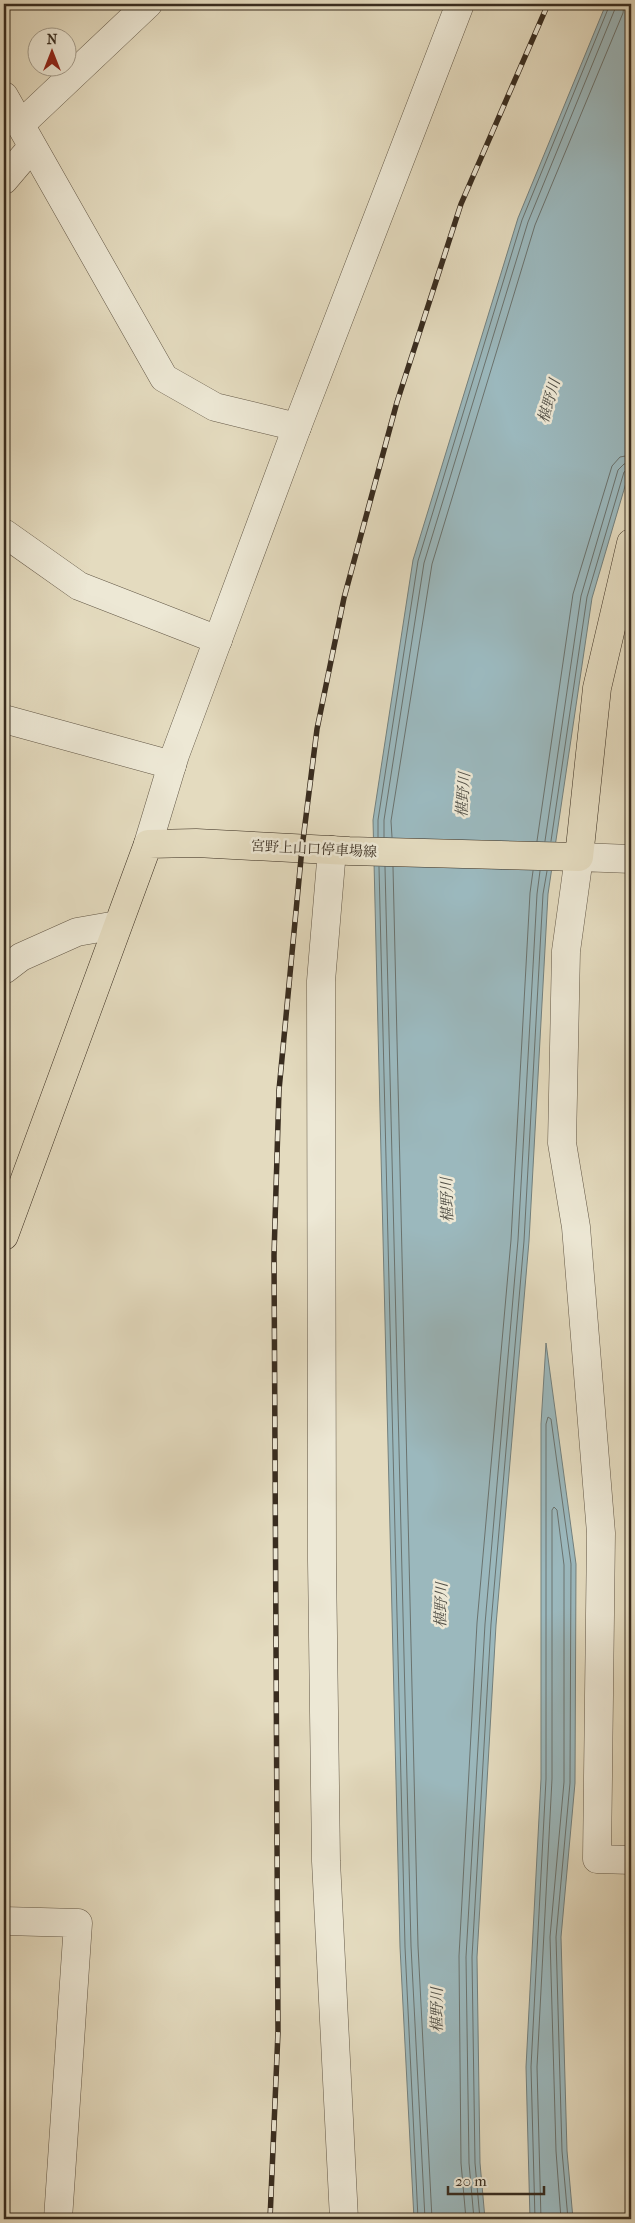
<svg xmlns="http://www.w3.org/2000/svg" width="635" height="2223" font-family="'IM FELL French Canon','Noto Serif JP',serif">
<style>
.water{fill:#9bb8bd;stroke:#73807e}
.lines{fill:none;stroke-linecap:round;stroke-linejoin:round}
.shore{stroke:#6a726e;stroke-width:1}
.minor-casing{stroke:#635847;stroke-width:29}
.major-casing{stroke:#382c1f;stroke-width:29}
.minor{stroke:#ede8d5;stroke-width:28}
.major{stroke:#e4dbbf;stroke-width:28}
.rail-casing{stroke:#382c1f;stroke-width:5.5}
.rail{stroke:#ede8d5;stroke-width:4;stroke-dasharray:11;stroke-linecap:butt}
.labels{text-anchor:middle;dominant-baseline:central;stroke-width:5;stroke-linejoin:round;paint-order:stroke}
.street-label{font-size:14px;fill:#382c1f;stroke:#ede8d5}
.water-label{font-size:15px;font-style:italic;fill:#514f46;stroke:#ede8d5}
</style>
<rect width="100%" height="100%" fill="#e4dbbf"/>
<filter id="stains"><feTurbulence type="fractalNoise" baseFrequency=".004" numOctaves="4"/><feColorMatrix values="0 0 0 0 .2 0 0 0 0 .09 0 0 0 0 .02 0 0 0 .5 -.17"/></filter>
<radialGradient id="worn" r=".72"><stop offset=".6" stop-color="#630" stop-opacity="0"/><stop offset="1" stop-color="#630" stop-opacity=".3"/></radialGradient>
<!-- water -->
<g class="water">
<polygon points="606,4 631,4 631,466 592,598 548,894 529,1241 496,1625 477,1957 480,2163 485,2219 414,2219 400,1947 373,820 413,560 518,218"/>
<polygon points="546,1343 576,1564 575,1783 561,1937 567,2151 573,2219 530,2219 526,2067 541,1779 541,1424"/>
</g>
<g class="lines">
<!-- shore -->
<g class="shore">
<polyline points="378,837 378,820 418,561 522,220 610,4"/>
<polyline points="384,837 384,820 424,563 528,222 617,4"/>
<polyline points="392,837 391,821 432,564 535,225 623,13 624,4"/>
<polyline points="537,841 573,594 612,466 620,457 631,455"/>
<polyline points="545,841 581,596 618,470 624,464 631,462"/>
<polyline points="551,841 587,597 624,472 631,468"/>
<polyline points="379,867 405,1947 418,2219"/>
<polyline points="385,867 411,1946 425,2219"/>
<polyline points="393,867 418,1946 432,2219"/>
<polyline points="466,2219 461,2163 459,1956 477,1623 511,1240 530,893 533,871"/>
<polyline points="474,2219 469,2163 466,1957 485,1624 518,1240 537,894 540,871"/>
<polyline points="480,2219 475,2163 472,1957 491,1624 524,1241 543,894 547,871"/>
<polyline points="535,2219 531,2067 546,1779 546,1424 548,1417 551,1419 571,1564 570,1783 556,1937 562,2151 568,2219"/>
<polyline points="541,2219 537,2067 552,1779 552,1510 554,1507 557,1510 564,1565 564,1782 550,1937 556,2151 561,2219"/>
</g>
<!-- minor casing -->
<g class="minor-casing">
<g id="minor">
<polyline points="4,96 164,378 215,407 297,427"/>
<polyline points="20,125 148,4"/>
<polyline points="4,180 32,147"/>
<polyline points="4,533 79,586 218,640"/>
<polyline points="4,719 172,765"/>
<polyline points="148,844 175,755 297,427 460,4"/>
<polyline points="332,850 321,981 322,1561 326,1861 344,2219"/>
<polyline points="631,859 579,857 566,951 562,1143 576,1227 601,1533 597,1859 631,1860"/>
<polyline points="4,970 21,957 77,932 117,925"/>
<polyline points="4,1921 78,1923 58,2219"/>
</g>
</g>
<!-- major casing -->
<g class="major-casing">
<polyline id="major" points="4,1236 148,844 196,843 349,851 579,857 597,688 631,543"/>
</g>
<!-- minor -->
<use href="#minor" class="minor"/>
<!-- major -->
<use href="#major" class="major"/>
<!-- rail casing -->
<g class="rail-casing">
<polyline id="rail" points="270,2219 278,2032 274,1255 279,1090 302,848 317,729 344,598 397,402 461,204 548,4"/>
</g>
<!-- rail -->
<use href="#rail" class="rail"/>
</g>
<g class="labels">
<!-- street labels -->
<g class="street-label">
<text transform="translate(314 849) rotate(3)">宮野上山口停車場線</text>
</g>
<!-- water labels -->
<g class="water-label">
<text transform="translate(549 401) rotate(-74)">椹野川</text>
<text transform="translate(463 795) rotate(-86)">椹野川</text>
<text transform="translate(447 1200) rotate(-91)">椹野川</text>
<text transform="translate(441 1605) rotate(-88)">椹野川</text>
<text transform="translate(437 2010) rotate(-90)">椹野川</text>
</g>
</g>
<!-- margin -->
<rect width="635" height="2223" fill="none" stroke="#e4dbbf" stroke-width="20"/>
<rect x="5" y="5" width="625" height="2213" fill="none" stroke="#382c1f" stroke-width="2.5"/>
<rect x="10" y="10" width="615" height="2203" fill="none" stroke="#382c1f"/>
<!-- north arrow -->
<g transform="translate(52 52)"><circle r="24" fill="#ede8d5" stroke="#a59d8c"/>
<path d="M0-4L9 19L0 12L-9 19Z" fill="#8f2418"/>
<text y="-8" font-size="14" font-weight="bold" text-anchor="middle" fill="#382c1f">N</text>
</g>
<!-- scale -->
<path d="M448 2186v8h96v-8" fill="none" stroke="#382c1f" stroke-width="2.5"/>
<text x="455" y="2186" font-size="15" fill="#382c1f" stroke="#ede8d5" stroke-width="4" paint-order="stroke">20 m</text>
<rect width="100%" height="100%" filter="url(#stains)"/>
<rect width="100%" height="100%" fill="url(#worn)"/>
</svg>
